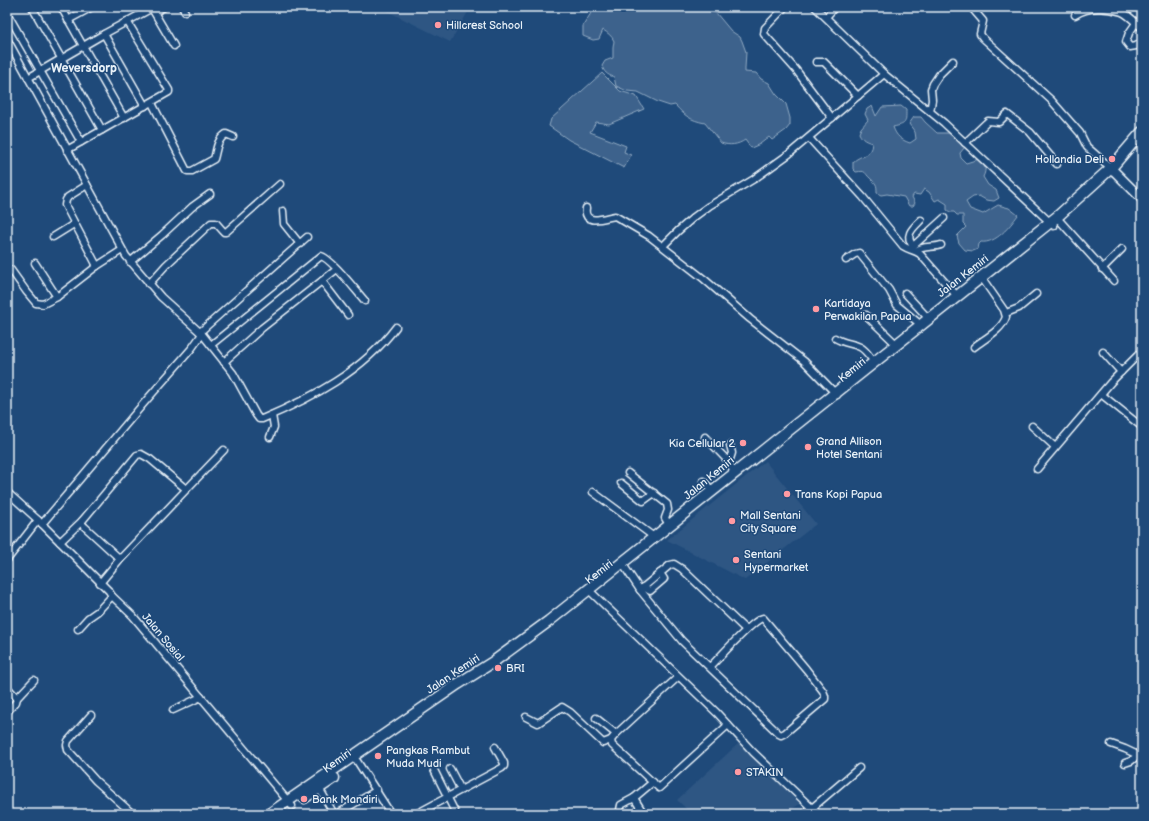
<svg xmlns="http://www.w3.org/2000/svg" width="1149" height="821" font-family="'Balsamiq Sans',sans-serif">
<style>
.built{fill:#2e5683}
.green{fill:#3c628c;stroke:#92aac2}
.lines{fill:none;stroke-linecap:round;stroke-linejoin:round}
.minor-casing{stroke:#e8f1f8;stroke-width:9}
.tertiary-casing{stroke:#e8f1f8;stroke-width:11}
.trunk-casing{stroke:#e8f1f8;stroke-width:13}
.minor{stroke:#1f4a7a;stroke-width:6}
.tertiary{stroke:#1f4a7a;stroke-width:8}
.trunk{stroke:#1f4a7a;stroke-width:10}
.poi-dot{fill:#ff9aa2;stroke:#1f4a7a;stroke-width:1.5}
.labels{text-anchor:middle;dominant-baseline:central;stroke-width:3;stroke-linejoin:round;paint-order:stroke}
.poi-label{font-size:11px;fill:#e8f1f8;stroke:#1f4a7a;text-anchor:start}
.street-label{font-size:11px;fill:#e8f1f8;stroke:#1f4a7a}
.neighbourhood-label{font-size:12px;font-weight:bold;fill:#e8f1f8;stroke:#1f4a7a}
</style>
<rect width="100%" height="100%" fill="#1f4a7a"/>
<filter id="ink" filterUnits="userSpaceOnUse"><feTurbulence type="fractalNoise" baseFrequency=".025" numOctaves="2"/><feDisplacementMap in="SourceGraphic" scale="8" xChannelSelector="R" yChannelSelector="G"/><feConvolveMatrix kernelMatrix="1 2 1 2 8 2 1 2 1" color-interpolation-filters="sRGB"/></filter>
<g filter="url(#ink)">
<!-- built -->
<g class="built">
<polygon points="379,7 471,7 450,42"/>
<polygon points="765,461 816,524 745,580 667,540"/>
<polygon points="739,743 800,804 783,814 692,814 677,800"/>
</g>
<!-- green -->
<g class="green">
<path d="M 587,7 L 695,7 L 716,13 L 731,31 L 740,37 L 742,41 L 746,52 L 745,68 L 745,72 L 756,73 L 761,79 L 769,83 L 776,94 L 786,104 L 790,118 L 790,125 L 786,130 L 772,140 L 769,137 L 760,144 L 751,148 L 745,140 C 738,145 729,146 721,143 L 705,123 C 690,120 685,116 675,105 L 670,106 L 658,102 L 638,92 L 627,91 L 616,86 L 614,77 C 607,75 604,72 602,66 L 605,61 L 613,58 L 613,48 L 614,41 C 612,36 608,33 603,30 L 599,39 L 593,40 L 583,36 L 583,26 L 591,13 L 590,9 Z"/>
<polygon points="602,73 620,91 636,96 644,109 609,124 596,122 590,132 626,146 624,152 631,155 624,168 569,140 549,126 551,119"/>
<path d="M 872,106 L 876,116 L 882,107 L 901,106 L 906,110 C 906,124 906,124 893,127 C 896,136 901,140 910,143 L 916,139 L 915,132 L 909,124 L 914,117 L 921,117 L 925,122 L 937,133 L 951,133 L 965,147 L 960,153 L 961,158 L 966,163 L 979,159 C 985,165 987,169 983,177 L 988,185 L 996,190 L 999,198 L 994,201 L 986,200 L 979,196 L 973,197 L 966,202 L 970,209 L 983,214 L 998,205 L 1009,208 L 1018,215 C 1010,226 996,244 981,242 L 979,244 L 978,249 L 973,251 L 965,250 L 959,243 L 957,236 L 966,227 L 963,224 L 963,215 L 957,215 L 954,212 L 950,212 L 947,210 L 947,204 L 939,199 L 935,201 L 929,192 L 924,189 L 920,195 L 914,194 L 912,197 L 915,203 L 913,206 L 909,206 L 904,197 L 887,194 L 881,195 L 877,193 C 877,183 876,184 870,178 C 864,173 867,170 856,172 L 853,169 L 853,162 C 861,154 871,157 872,143 C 866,141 862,140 859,133 L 861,128 L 868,120 L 865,114 L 867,109 Z"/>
</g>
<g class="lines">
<!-- minor casing -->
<g class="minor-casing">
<g id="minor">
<polyline points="32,7 102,130"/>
<polyline points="61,7 124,118"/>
<polyline points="151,7 174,46"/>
<polyline points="182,7 185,12"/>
<polyline points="785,7 765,28 764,34 796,70 832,118"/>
<polyline points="815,7 884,74 944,123 1054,226"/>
<polyline points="971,7 983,21 980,34 983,38 1051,100 1080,133 1087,147 1111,168"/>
<polyline points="155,12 164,7"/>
<polyline points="7,13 81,142"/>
<path d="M 1075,15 C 1088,6 1107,7 1122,12 C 1129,15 1136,23 1142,28"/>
<polyline points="826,17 835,7"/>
<polyline points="68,20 92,7"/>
<polyline points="1136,23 1129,33 1126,42 1130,47 1136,46 1142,42"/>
<polyline points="104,34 145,106"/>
<polyline points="7,39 126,256 161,297 202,334 192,348 144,403 42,524"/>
<polyline points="816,62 824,62 858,96"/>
<polyline points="28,78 104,34 152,8"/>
<path d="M 152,103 L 187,171 L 192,171 L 214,159 C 217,149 216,141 226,134 L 233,137"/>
<polyline points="930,112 932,100 931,89 933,84 939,75 953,61"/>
<path d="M 809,138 L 863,197 L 903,246 C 909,250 915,250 920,254 L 957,296"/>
<polyline points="965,143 986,123 988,121 999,122 1007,114 1030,132 1057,164"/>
<polyline points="67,150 169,92 169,90 127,21"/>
<polyline points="87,185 68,197 66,200 65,205 97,266"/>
<path d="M 586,208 C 583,227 606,217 615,216 L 649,236 L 704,279 L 750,319 L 804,361 L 837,395"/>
<polyline points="283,211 284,224 300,244"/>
<polyline points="1060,221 1114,281"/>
<polyline points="53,237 74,224"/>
<polyline points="663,246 678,231 694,217 709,206 754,179 789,154 884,74"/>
<path d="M 913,246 C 904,235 913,228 921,220"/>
<polyline points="910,249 944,218"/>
<path d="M 916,251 C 922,245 933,248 941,245"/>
<polyline points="846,260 855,254 859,253 889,290 897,305 921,325"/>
<polyline points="130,262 162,235 192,207 210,194"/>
<polyline points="35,263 57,297"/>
<polyline points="1102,269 1122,249"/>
<polyline points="11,270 26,291 36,303 43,304 57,297 97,266 122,250"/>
<polyline points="322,281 348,315"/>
<polyline points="149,284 166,265 211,223 216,223 224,232 226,232 280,184"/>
<polyline points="905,293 929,319"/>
<polyline points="1006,313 1019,308 1036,294"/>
<polyline points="866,315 896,344"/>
<polyline points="200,332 307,237"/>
<path d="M 202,334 L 233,373 L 256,415 L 259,419 L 262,419 C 312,398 363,371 396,327"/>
<path d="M 835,338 C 845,344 852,343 860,347 C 866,350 870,357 874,362"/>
<path d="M 211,345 L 321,256 C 332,259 356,291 365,301"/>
<path d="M 974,347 C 984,339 1002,330 1006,317 L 1004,310 L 984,281"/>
<polyline points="1103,352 1121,372"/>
<polyline points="224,362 262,328 337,269"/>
<polyline points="1101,394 1142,427"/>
<polyline points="1032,426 1055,447"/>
<polyline points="270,437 274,427 272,415"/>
<polyline points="705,437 729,462 734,473"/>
<polyline points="729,462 732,453 730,445"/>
<polyline points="1037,469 1111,382 1142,351"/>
<polyline points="628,473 667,504 668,510 665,518 669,525"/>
<polyline points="703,481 713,491"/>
<polyline points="621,483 643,501 654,493"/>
<polyline points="7,492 38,520 109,591 112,596 133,616 292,806"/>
<polyline points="593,492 654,537"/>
<polyline points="60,542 82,521"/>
<polyline points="120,559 85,527 82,524 82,521 137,455 141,454 150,459 186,489"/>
<polyline points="7,560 38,520"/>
<path d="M 622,563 L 640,590 L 682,641 L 779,734 L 781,735 L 785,733 L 825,699 L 825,696 L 823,691 L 806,669 L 763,618 C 754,619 718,659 710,667"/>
<polyline points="100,583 120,559 224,450"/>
<polyline points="643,587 650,591 664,579 660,573"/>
<polyline points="640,590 670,565 674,564 682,569 746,630"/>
<polyline points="592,593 717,713 753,752 818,814"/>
<polyline points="78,629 88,618 98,611 112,596"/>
<polyline points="678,677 616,734 611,740 612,745 659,788 728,725"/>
<polyline points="7,687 17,698 16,702 7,712"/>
<polyline points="17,698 34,680"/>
<polyline points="173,710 201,697"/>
<polyline points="91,715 68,741 67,745 68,750 96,781 133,814"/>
<polyline points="526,717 538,723 562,707 570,712 603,743 611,740"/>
<polyline points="596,718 616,734"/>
<polyline points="1111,744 1125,749 1142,757"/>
<polyline points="357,761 391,814"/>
<polyline points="1125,763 1131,761 1138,755"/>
<polyline points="450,769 461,790"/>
<polyline points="434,770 456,814"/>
<polyline points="319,788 334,814"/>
<polyline points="337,814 377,790"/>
<polyline points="416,814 502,768 504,766 504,763 495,747"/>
<polyline points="623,814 620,810 621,805 634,798"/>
<polyline points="644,814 634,798 653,782"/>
<polyline points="805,814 859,768"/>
</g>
</g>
<!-- tertiary casing -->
<g class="tertiary-casing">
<polyline id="tertiary" points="1111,168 1142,199"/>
</g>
<!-- trunk casing -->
<g class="trunk-casing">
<g id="trunk">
<polyline points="304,798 334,778"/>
<polyline points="269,814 458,684 493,662 549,621 1058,216 1111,168 1142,132"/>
</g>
</g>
<!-- minor -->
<use href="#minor" class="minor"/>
<!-- tertiary -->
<use href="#tertiary" class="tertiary"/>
<!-- trunk -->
<use href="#trunk" class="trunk"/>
</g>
</g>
<!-- markers -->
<g class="poi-dot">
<circle cx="438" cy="25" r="4"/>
<circle cx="1112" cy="159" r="4"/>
<circle cx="816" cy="309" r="4"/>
<circle cx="743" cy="443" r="4"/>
<circle cx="808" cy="447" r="4"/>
<circle cx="787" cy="494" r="4"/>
<circle cx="732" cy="521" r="4"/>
<circle cx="736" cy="560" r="4"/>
<circle cx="498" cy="668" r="4"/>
<circle cx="378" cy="756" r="4"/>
<circle cx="738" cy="772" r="4"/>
<circle cx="304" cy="799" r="4"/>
</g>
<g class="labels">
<!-- poi labels -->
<g class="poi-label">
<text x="446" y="25">Hillcrest School</text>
<text x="1104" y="159" text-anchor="end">Hollandia Deli</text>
<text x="824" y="303">Kartidaya<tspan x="824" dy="13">Perwakilan Papua</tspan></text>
<text x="816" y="441">Grand Allison<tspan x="816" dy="13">Hotel Sentani</tspan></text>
<text x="735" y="443" text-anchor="end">Kia Cellular 2</text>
<text x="795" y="494">Trans Kopi Papua</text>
<text x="740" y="515">Mall Sentani<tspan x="740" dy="13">City Square</tspan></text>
<text x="744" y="554">Sentani<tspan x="744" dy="13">Hypermarket</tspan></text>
<text x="506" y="668">BRI</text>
<text x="386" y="750">Pangkas Rambut<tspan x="386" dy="13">Muda Mudi</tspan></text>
<text x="746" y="772">STAKIN</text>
<text x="312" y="799">Bank Mandiri</text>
</g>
<!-- street labels -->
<g class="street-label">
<text transform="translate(963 276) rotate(-38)">Jalan Kemiri</text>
<text transform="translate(852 370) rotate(-39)">Kemiri</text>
<text transform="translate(709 478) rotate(-39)">Jalan Kemiri</text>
<text transform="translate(599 572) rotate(-38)">Kemiri</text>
<text transform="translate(163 637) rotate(50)">Jalan Sosial</text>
<text transform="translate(453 674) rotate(-34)">Jalan Kemiri</text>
<text transform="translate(337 761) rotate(-36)">Kemiri</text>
</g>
<!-- neighbourhood labels -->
<g class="neighbourhood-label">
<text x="84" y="68">Weversdorp</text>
</g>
</g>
<!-- margin -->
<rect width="1149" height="821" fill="none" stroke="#1f4a7a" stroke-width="24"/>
<rect x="12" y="12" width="1125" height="797" fill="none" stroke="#e8f1f8" stroke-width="1.5" filter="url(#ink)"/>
</svg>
